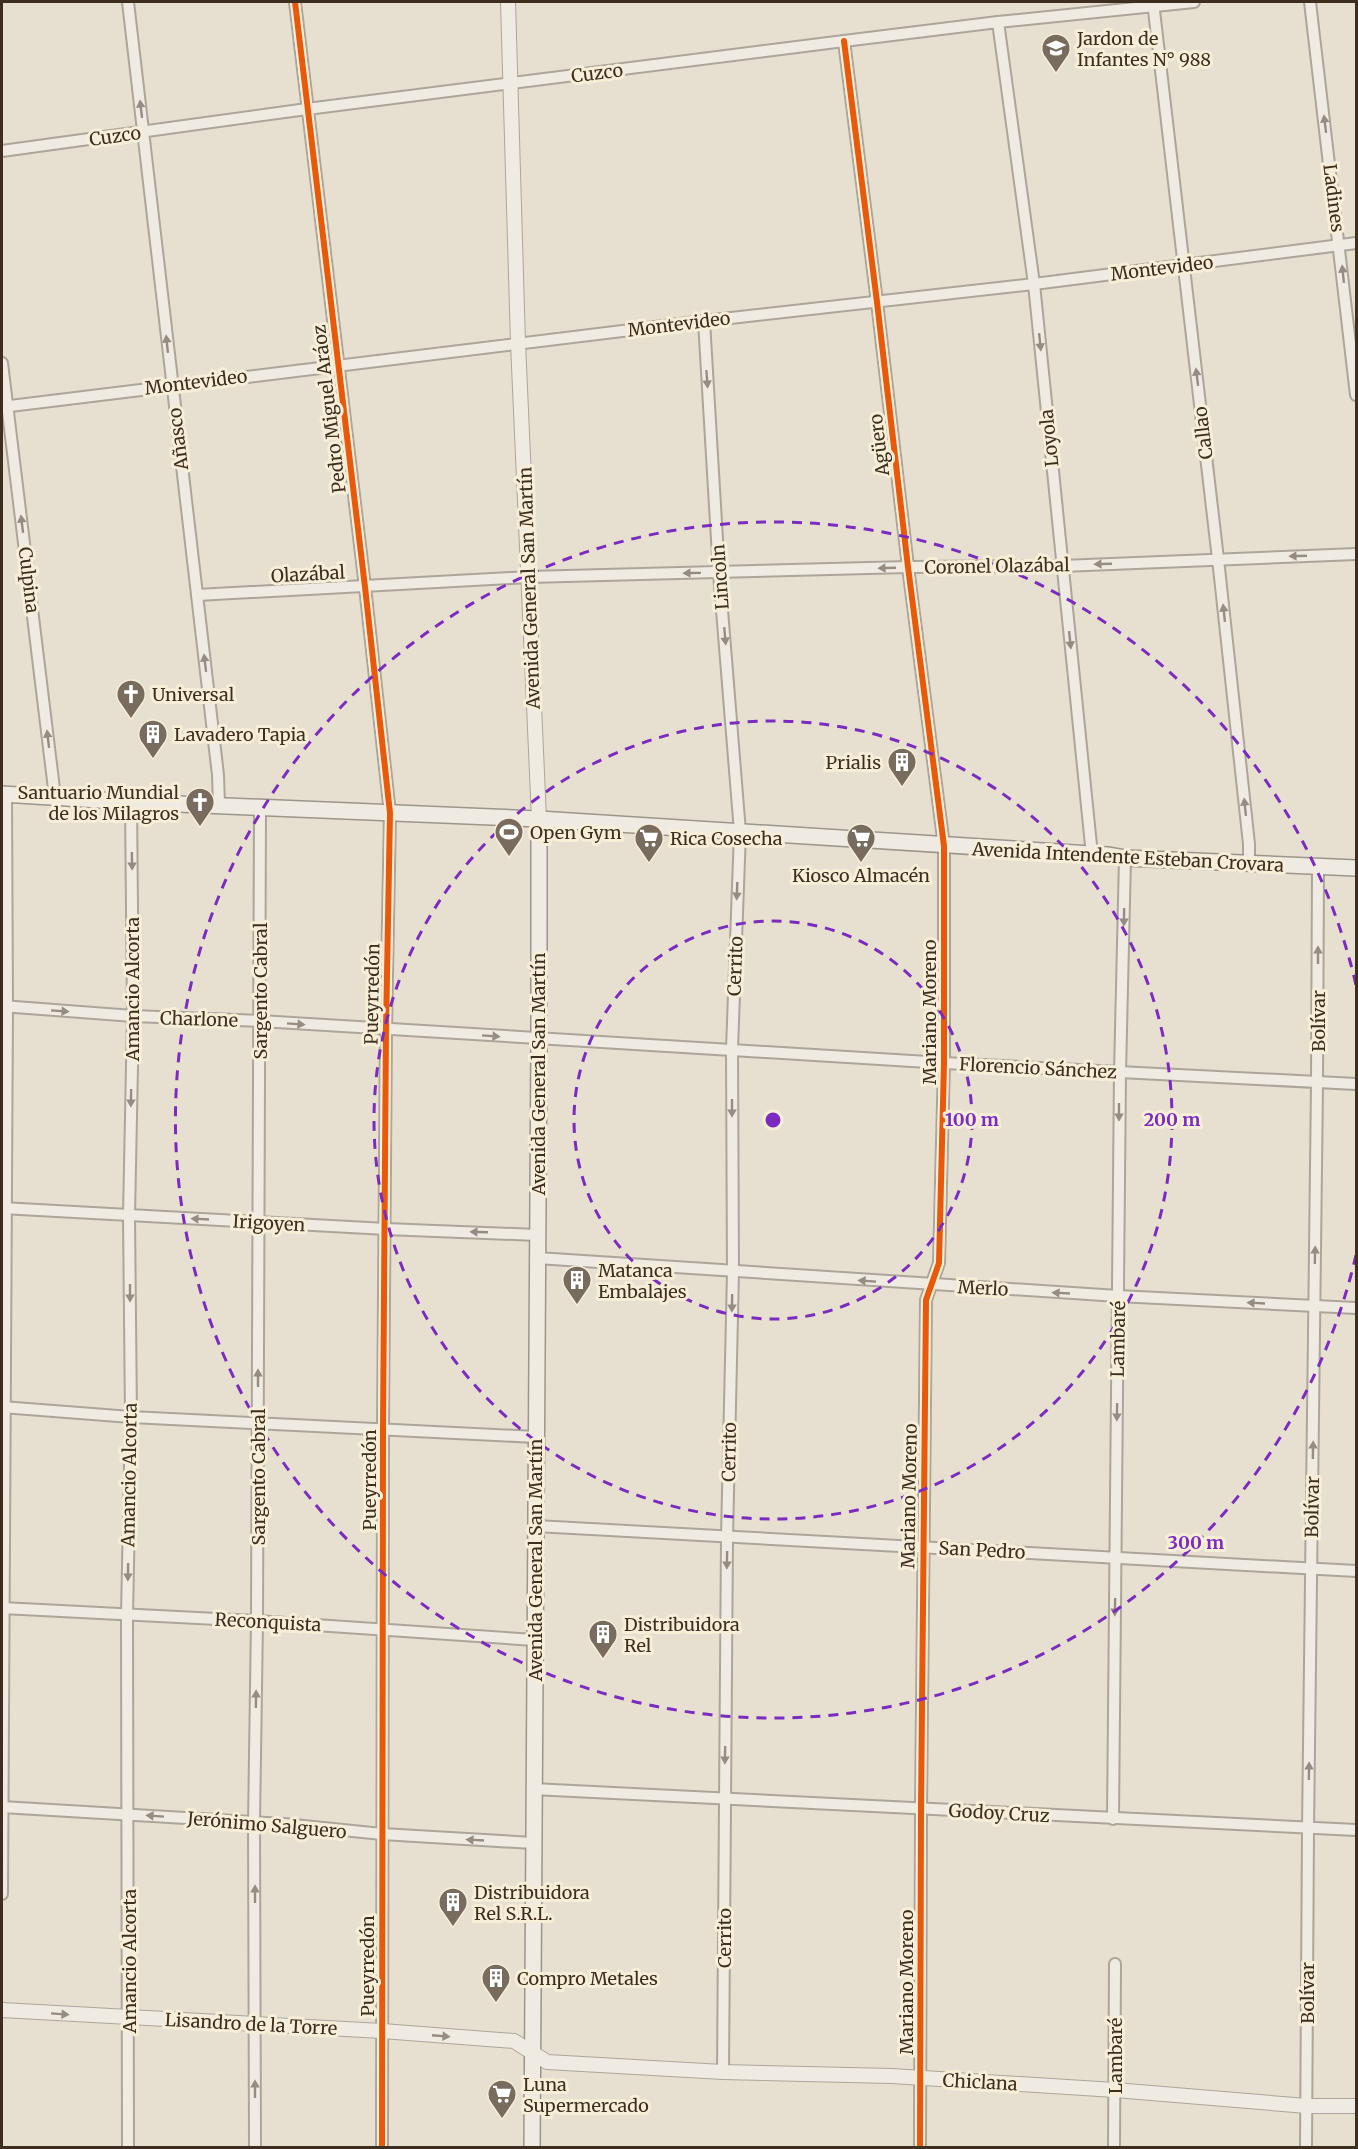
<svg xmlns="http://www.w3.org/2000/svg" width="1358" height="2149" font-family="Merriweather,serif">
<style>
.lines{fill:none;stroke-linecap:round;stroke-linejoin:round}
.minor-casing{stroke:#ada599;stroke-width:14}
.tertiary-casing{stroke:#ada599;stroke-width:16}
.secondary-casing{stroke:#9c958a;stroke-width:18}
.minor{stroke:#efebe3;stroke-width:10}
.tertiary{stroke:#efebe3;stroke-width:14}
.secondary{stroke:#efebe3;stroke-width:15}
.cycleway-casing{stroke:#f7eed8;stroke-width:10}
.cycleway{stroke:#e8590c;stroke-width:6}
.oneway{fill:#968c82}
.ring{fill:none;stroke:#7b2cbf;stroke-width:3;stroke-dasharray:10 8}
.labels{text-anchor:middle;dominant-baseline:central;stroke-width:6;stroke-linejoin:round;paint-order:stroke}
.poi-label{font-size:18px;fill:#3d2e20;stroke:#f7eed8;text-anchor:start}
.street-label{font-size:18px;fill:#3d2e20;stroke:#f7eed8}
.centre{fill:#7b2cbf;stroke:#f7eed8;stroke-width:3}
.ring-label{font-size:18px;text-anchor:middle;font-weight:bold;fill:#7b2cbf;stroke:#f7eed8;stroke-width:6;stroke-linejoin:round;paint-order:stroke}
</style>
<rect width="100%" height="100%" fill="#e7e0d1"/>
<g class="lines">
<!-- minor casing -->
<g class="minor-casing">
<g id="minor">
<polyline points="128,2 218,775 219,805"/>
<polyline points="295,2 365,587 390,813 386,1029 383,1428 382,2148"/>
<polyline points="1153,2 1218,559 1249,844 1249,865"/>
<polyline points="1310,2 1356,395"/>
<polyline points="998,22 1034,284 1092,855"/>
<polyline points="844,41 877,302 908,567 944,846 944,1063 939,1263 926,1300 921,1809 920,2148"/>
<polyline points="2,151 307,109 844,41 998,22 1194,2"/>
<polyline points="704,321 719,573 740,832 732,1049 733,1272 727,1537 723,2072"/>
<polyline points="2,363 55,797"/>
<polyline points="2,407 704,321 1034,284 1356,243"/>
<polyline points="197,595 529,577 908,567 1062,566 1356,554"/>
<polyline points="2,1006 133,1016 260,1021 944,1063 1356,1084"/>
<polyline points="2,1208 386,1229 537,1235"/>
<polyline points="537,1258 1118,1296 1356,1308"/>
<polyline points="2,1407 131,1417 536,1437"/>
<polyline points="536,1526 1356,1571"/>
<polyline points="2,1608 257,1621 535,1640"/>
<polyline points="533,1789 1356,1830"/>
<polyline points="2,1807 284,1824 382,1834 533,1843"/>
<polyline points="1113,1819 1120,1073 1125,858"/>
<polyline points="2,1894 7,1007 6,794"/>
<polyline points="128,2148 127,1615 131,1417 129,1216 133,1016 131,802"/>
<polyline points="255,2148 254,1823 257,1621 260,807"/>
<polyline points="1114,2148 1115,1964"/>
<polyline points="1306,2148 1308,1829 1317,1084 1318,867"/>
</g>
</g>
<!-- tertiary casing -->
<g class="tertiary-casing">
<g id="tertiary">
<polyline points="508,2 518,343 539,819"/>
<polyline points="2,2010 382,2031 514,2041 547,2062 723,2072 892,2076 1115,2090 1307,2106 1356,2106"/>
</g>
</g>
<!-- secondary casing -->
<g class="secondary-casing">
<g id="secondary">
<polyline points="2,794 131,802 539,819 1107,855 1125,858 1356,868"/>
<polyline points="532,2148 539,1039 539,819"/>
</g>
</g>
<!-- minor -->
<use href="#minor" class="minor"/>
<!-- tertiary -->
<use href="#tertiary" class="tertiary"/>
<!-- secondary -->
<use href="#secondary" class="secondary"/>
<!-- cycleway casing -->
<g class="cycleway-casing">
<g id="cycleway">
<polyline points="295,2 365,587 390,813 386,1029 383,1428 382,2148"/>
<polyline points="844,41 877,302 908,567 944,846 944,1063 939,1263 926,1300 921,1809 920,2148"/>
</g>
</g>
<!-- cycleway -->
<use href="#cycleway" class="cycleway"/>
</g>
<!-- one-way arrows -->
<defs><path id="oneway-solid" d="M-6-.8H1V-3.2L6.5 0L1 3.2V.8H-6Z" transform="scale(1.5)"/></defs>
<g class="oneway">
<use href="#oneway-solid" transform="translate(141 109) rotate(-97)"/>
<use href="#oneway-solid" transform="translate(1325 124) rotate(-97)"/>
<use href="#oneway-solid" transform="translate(1343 274) rotate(-96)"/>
<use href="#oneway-solid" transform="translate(1040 342) rotate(84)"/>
<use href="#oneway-solid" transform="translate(167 344) rotate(-96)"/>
<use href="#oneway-solid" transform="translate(1197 377) rotate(-97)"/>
<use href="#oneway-solid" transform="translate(707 379) rotate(86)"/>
<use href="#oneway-solid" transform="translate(22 524) rotate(-97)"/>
<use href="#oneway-solid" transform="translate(1298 556) rotate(178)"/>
<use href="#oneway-solid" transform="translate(1103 564) rotate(178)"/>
<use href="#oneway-solid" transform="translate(887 568) rotate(178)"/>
<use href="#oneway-solid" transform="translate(692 573) rotate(179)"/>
<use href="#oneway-solid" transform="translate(1224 613) rotate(-96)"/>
<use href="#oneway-solid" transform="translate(725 636) rotate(85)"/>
<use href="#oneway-solid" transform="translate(1070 640) rotate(84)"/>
<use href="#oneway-solid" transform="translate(205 663) rotate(-97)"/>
<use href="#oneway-solid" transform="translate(48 739) rotate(-97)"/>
<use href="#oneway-solid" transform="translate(1245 807) rotate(-96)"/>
<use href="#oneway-solid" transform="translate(132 861) rotate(89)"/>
<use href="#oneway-solid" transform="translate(737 891) rotate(92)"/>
<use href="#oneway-solid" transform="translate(1124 917) rotate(91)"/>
<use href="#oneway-solid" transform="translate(1318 955) rotate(-90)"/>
<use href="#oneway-solid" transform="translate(60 1011) rotate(4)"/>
<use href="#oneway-solid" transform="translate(296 1024) rotate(4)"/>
<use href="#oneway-solid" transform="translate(491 1036) rotate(4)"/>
<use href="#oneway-solid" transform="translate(131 1098) rotate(91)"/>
<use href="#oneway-solid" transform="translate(732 1108) rotate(90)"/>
<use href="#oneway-solid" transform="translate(1119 1112) rotate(90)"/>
<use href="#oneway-solid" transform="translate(200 1219) rotate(-177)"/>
<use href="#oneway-solid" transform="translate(479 1232) rotate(-178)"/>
<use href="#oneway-solid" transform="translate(1315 1255) rotate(-89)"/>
<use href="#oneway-solid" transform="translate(867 1281) rotate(-176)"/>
<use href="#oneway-solid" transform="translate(130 1293) rotate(90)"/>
<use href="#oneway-solid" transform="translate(1061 1293) rotate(-177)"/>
<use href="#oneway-solid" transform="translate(732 1303) rotate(91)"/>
<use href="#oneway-solid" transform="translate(1256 1303) rotate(-177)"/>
<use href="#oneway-solid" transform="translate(258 1378) rotate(-90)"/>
<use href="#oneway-solid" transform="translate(1117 1412) rotate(91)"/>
<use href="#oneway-solid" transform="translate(1313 1450) rotate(-89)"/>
<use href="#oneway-solid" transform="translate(727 1560) rotate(91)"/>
<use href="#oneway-solid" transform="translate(128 1572) rotate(91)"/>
<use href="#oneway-solid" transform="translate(1115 1607) rotate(91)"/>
<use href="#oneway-solid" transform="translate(256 1699) rotate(-89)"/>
<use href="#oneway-solid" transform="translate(725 1755) rotate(91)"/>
<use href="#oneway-solid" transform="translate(1309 1771) rotate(-89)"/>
<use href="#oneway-solid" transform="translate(155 1816) rotate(-176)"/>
<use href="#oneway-solid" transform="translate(475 1840) rotate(-177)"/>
<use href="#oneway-solid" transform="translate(255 1894) rotate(-90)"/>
<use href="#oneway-solid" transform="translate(60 2014) rotate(4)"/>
<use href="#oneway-solid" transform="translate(441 2036) rotate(5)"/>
<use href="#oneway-solid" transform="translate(255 2089) rotate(-90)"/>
</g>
<!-- distance rings -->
<g class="ring">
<circle cx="773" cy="1120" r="199"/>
<circle cx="773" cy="1120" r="399"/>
<path d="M1356 1255A598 598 0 1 1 1356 985"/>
</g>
<!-- icons -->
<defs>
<g id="school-pin" transform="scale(1.5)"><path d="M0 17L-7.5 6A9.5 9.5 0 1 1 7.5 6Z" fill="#786c5e" stroke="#f7eed8"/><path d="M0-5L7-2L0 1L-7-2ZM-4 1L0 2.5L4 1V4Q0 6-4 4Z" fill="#fff"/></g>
<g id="church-pin" transform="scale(1.5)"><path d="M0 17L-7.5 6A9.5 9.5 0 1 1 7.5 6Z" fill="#786c5e" stroke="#f7eed8"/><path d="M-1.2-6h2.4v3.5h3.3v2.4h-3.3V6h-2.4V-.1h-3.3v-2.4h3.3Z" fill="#fff"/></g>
<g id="building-pin" transform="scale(1.5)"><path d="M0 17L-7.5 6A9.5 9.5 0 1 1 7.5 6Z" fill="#786c5e" stroke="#f7eed8"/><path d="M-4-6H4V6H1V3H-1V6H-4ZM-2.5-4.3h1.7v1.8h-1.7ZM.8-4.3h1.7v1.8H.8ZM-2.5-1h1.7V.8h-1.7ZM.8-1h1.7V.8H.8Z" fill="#fff"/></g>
<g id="stadium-pin" transform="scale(1.5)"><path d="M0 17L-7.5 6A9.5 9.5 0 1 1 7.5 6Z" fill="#786c5e" stroke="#f7eed8"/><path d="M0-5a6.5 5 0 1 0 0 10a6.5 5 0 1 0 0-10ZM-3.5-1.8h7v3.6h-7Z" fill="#fff"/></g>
<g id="supermarket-pin" transform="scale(1.5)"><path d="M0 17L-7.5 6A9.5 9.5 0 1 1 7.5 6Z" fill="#786c5e" stroke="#f7eed8"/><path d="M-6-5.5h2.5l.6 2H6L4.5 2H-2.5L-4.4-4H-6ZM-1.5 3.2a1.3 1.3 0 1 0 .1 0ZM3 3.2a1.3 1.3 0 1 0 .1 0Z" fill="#fff"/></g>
</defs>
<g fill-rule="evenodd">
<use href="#school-pin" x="1056" y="48"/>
<use href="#church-pin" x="131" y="694"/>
<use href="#building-pin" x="153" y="734"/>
<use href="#building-pin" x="902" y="762"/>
<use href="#church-pin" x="200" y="802"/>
<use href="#stadium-pin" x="509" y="832"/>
<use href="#supermarket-pin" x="649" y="838"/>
<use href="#supermarket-pin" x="861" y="838"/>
<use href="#building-pin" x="577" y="1280"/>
<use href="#building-pin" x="603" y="1634"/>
<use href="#building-pin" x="453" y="1902"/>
<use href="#building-pin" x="496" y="1978"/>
<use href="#supermarket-pin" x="502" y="2094"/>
</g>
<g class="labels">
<!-- poi labels -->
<g class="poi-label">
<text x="1077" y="38">Jardon de<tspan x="1077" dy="21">Infantes N° 988</tspan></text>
<text x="152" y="694">Universal</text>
<text x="174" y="734">Lavadero Tapia</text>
<text x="881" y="762" text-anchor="end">Prialis</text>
<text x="179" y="792" text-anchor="end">Santuario Mundial<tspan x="179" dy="21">de los Milagros</tspan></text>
<text x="530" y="832">Open Gym</text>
<text x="670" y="838">Rica Cosecha</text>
<text x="861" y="875" text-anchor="middle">Kiosco Almacén</text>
<text x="598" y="1270">Matanca<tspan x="598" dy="21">Embalajes</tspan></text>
<text x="624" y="1624">Distribuidora<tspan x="624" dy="21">Rel</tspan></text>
<text x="474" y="1892">Distribuidora<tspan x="474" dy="21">Rel S.R.L.</tspan></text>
<text x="517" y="1978">Compro Metales</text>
<text x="523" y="2084">Luna<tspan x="523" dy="21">Supermercado</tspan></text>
</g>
<!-- street labels -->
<g class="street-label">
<text transform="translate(597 73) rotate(-7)">Cuzco</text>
<text transform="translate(115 136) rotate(-8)">Cuzco</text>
<text transform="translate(1334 198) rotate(83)">Ladines</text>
<text transform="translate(1162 268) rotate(-7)">Montevideo</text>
<text transform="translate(679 324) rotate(-7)">Montevideo</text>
<text transform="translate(196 382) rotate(-7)">Montevideo</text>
<text transform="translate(329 409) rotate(-97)">Pedro Miguel Aráoz</text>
<text transform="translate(1203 433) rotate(-97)">Callao</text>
<text transform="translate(1049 438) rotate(-96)">Loyola</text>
<text transform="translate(178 439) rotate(-97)">Añasco</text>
<text transform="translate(879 445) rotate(-97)">Agüero</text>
<text transform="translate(997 566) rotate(-1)">Coronel Olazábal</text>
<text transform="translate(308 574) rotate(-3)">Olazábal</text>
<text transform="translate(720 577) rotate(-94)">Lincoln</text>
<text transform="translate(29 580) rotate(83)">Culpina</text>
<text transform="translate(529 588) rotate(-92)">Avenida General San Martín</text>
<text transform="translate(1128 857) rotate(3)">Avenida Intendente Esteban Crovara</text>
<text transform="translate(735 966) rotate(-88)">Cerrito</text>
<text transform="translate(132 989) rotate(-90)">Amancio Alcorta</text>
<text transform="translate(260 991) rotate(-90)">Sargento Cabral</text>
<text transform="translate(372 994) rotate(-89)">Pueyrredón</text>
<text transform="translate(929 1012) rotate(-90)">Mariano Moreno</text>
<text transform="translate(199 1019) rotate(2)">Charlone</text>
<text transform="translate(1318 1021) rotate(-90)">Bolívar</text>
<text transform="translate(1038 1068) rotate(3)">Florencio Sánchez</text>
<text transform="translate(538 1074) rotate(-90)">Avenida General San Martín</text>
<text transform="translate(269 1223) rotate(3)">Irigoyen</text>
<text transform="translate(983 1288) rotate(3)">Merlo</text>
<text transform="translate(1118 1339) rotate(-89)">Lambaré</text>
<text transform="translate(729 1452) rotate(-89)">Cerrito</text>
<text transform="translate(129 1475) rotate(-89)">Amancio Alcorta</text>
<text transform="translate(258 1477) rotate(-90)">Sargento Cabral</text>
<text transform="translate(369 1480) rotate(-90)">Pueyrredón</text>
<text transform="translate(909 1496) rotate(-89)">Mariano Moreno</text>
<text transform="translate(1312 1507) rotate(-89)">Bolívar</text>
<text transform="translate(982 1550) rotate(3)">San Pedro</text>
<text transform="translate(535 1560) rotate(-90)">Avenida General San Martín</text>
<text transform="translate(268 1622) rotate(3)">Reconquista</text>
<text transform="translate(999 1813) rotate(3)">Godoy Cruz</text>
<text transform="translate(267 1825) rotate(5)">Jerónimo Salguero</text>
<text transform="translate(724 1938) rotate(-90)">Cerrito</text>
<text transform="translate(129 1961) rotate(-90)">Amancio Alcorta</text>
<text transform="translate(367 1966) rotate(-90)">Pueyrredón</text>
<text transform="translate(906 1982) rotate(-90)">Mariano Moreno</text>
<text transform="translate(1307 1993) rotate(-90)">Bolívar</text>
<text transform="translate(251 2024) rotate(3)">Lisandro de la Torre</text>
<text transform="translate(1115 2056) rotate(-90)">Lambaré</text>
<text transform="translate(980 2082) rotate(3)">Chiclana</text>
</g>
</g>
<circle cx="773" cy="1120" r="9" class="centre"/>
<g class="ring-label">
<text x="972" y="1126">100 m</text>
<text x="1172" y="1126">200 m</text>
<text x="1196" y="1549">300 m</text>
</g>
<!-- border -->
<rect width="1358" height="2149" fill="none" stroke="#3d2e20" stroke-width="6"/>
</svg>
